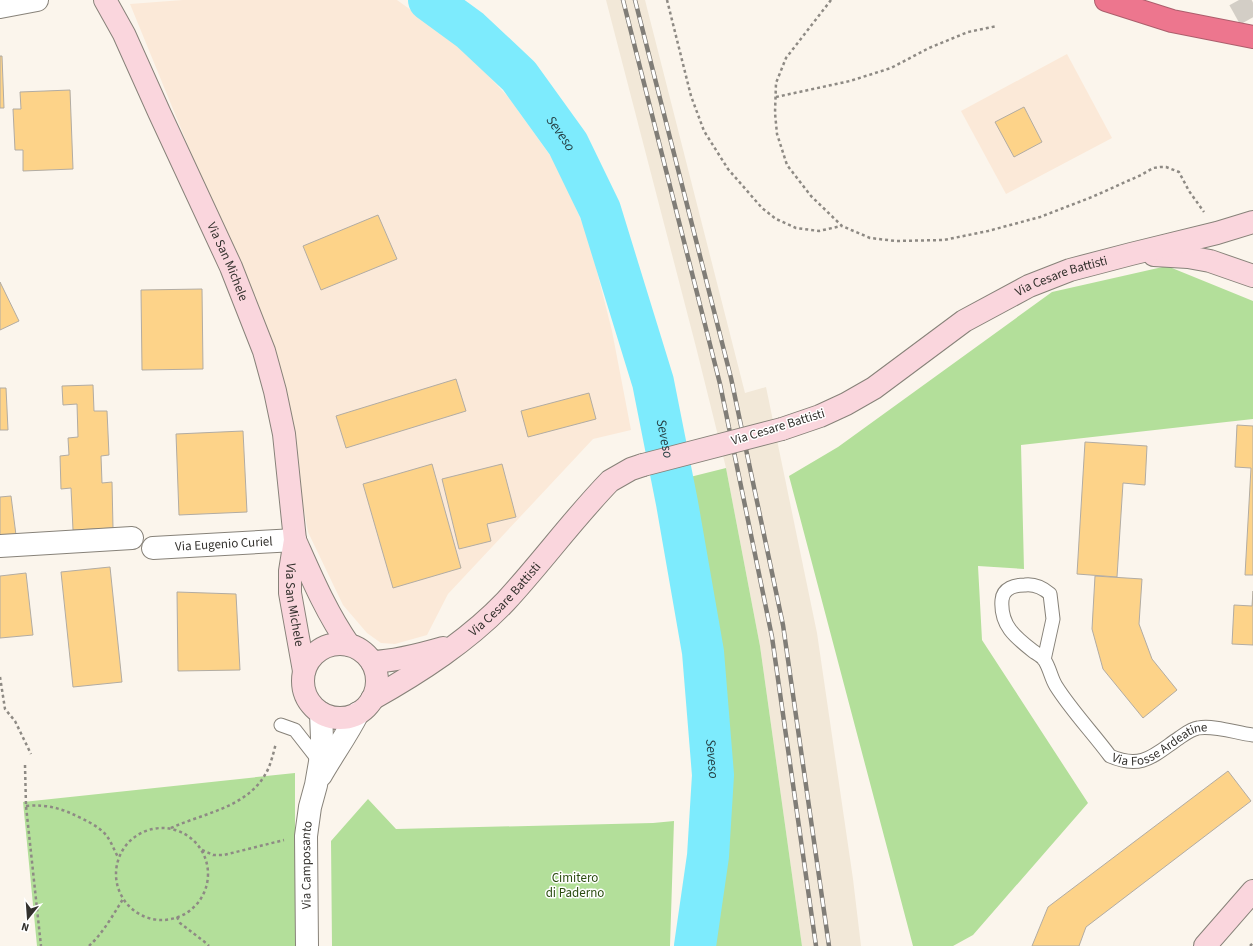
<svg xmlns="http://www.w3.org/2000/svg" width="1253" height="946" font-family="'Source Sans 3',sans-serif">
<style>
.built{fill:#f2e8d8}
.industrial{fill:#fbe9d8}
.green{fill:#b3df9a}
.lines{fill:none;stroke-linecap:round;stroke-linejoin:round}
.river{stroke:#7debfd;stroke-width:42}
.building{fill:#fdd389;stroke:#b2aca3}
.highway-tunnel{stroke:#d3cec6;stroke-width:22;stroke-dasharray:22 11;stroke-linecap:butt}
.lane-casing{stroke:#878279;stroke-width:15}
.street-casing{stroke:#878279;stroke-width:24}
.secondary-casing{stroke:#878279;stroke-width:24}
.highway-casing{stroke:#ac5e6c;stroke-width:24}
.path{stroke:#8e8a84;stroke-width:2.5;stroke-dasharray:3 3;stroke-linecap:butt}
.lane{stroke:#fff;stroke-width:13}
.street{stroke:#fff;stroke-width:22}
.secondary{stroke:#fad6dd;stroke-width:22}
.highway{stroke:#ed768e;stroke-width:22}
.rail-casing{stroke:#807d77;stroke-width:4.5}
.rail{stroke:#fff;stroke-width:3;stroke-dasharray:9;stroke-linecap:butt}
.secondary-bridge-casing{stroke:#878279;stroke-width:24;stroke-linecap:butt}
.secondary-bridge{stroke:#fad6dd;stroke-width:22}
.labels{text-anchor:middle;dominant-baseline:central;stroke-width:3;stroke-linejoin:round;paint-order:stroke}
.street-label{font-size:13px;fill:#33312d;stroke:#fff}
.park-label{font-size:13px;fill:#2b4d11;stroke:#fff}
.water-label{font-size:14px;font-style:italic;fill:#253f43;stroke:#fff}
</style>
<rect width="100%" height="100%" fill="#fbf5ec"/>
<!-- built -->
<polygon class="built" points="606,0 645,0 745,393 766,387 817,633 853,879 861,946 802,946 760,646 726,468 696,347"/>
<!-- industrial -->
<g class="industrial">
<polygon points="183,0 397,0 461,46 509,98 557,165 588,236 612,331 631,430 593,439 448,594 427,635 395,644 381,643 367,633 343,605 308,532 290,436 234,258 130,4"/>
<polygon points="1067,54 1112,138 1006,194 961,111"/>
</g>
<!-- green -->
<g class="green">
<polygon points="1167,266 1253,301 1253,419 1021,445 1024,569 978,566 982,640 1088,803 973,935 953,946 913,946 789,476 838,447 1052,292"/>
<polygon points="726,468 760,646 802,946 706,946 716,873 724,777 707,618 686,478"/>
<polygon points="295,773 295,946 37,946 23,802"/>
<polygon points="368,799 396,829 653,823 674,821 670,946 332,946 331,841"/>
</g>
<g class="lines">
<!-- river -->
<path class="river" id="s1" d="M 429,0 L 470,30 L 519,76 L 568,144 L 600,210 L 653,382 L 677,503 L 703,652 L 713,775 L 708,856 L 695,946"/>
</g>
<!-- building -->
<g class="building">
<polygon points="0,56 2,56 4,108 0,108"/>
<polygon points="70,90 73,169 23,171 23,150 15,150 13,109 21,109 20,92"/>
<polygon points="1024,107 1042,142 1014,157 995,122"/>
<polygon points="378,215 397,259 321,290 303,246"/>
<polygon points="0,282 19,321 0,330"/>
<polygon points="202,289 203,369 142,370 141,290"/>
<polygon points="456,379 466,411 346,448 336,416"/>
<polygon points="93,385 94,411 107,411 109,455 101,456 102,483 112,482 113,528 73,530 71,488 61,489 60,456 69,455 68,438 78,437 77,404 63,405 62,386"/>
<polygon points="0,388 6,388 8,430 0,430"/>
<polygon points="589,393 596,419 528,437 521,411"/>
<polygon points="1237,425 1253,426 1253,575 1245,575 1251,468 1235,467"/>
<polygon points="243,431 247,512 179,515 176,434"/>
<polygon points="1085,442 1147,446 1145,485 1123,483 1117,577 1077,574"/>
<polygon points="432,464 461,568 393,588 363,484"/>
<polygon points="502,464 516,517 487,524 491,541 459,549 442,479"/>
<polygon points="11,496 16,535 0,537 0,497"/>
<polygon points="110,567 122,682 73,687 61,572"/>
<polygon points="26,573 33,635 0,638 0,576"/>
<polygon points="1095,576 1142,579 1139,624 1152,659 1177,690 1143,718 1103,669 1092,629"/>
<polygon points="1253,591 1253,645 1232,644 1234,605 1252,606"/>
<polygon points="177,592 236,594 240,670 178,671"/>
<polygon points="1228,771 1251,801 1086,927 1079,946 1032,946 1048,907"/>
</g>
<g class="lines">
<!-- highway-tunnel -->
<polyline class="highway-tunnel" points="1239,0 1253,25"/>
<!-- lane casing -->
<g class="lane-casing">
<g id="lane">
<path id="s2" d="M 1044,660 L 1053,619 L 1050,594 C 1043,588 1034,584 1025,585 C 1015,585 1003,588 1002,600 C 1000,625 1015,637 1033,651 C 1037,654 1043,657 1045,661 C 1050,669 1051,678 1056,686 C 1071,710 1093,733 1110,756 C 1142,770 1154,755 1179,738 C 1185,734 1191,729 1198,728 C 1214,725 1237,733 1253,735"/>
<polyline points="281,725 295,730 320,762"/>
</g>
</g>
<!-- street casing -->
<g class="street-casing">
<g id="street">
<polyline points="0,7 37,0"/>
<polyline points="0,546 132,538"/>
<path id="s3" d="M 153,548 L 295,540"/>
<path d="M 321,775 C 333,754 347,735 358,713"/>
<path id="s4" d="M 307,946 L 306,836 L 310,807 L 316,785 L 320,762 L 322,739 L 321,713"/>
</g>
</g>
<!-- secondary casing -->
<g class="secondary-casing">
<g id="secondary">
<path id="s5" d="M 105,0 L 124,34 L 159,112 L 231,267 L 264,351 L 275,391 L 284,434 L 295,540 L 290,571 L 290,593 L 304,671"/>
<polyline points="1154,255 1188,257 1210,261 1253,276"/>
<path id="s6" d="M 782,429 L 820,416 L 846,404 L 874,388 L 964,321 L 1029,286 L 1070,270 L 1131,254 L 1217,233 L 1253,222"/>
<path d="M 295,540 C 311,576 326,612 349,645"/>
<circle cx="340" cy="681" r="37"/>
<path d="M 372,662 C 396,661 419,655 443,648"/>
<path id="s7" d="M 372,699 C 420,672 468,641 506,601 C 542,562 573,519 610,481 L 631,469 L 643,465"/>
<polyline points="1205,946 1253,891"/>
</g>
</g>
<!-- highway casing -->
<g class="highway-casing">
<polyline id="highway" points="1106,0 1172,21 1253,37"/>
</g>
<!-- path -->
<g class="path">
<polyline points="667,0 691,96 704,131 728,169 762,208 776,219 796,228 819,231 841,226"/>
<polyline points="831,0 786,58 776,83 775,113 777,134 787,165 811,196 842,226 870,238 896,241 944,240 988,231 1040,217 1092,197 1141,175 1153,168 1160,167 1166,167 1179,172 1189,191 1204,212"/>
<polyline points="776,97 850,81 891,68 929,48 968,32 997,26"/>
<polyline points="0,677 5,709 15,721 31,754"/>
<polyline points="25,765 26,806 41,946"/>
<path d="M 26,806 C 49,804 63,809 83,819 C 91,823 100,828 106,835 C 111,841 114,850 118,857"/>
<path d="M 171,828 C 206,812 252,807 269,767 C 272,759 274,751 276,743"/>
<circle cx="162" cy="874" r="46"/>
<polyline points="202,850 213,855 224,855 284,840"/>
<polyline points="177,917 180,923 206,943 209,946"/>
<path d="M 89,946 C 103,933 113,915 123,899"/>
<polyline points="1250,946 1253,943"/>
</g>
<!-- lane -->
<use href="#lane" class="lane"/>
<!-- street -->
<use href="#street" class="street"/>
<!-- secondary -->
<use href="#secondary" class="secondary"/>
<!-- highway -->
<use href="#highway" class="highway"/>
<!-- rail casing -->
<g class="rail-casing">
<g id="rail">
<polyline points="623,0 720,384 772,637 816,946"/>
<polyline points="635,0 731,378 783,625 829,946"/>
</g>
</g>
<!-- rail -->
<use href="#rail" class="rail"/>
<!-- secondary-bridge casing -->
<g class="secondary-bridge-casing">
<polyline id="secondary-bridge" points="643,465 782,429"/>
</g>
<!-- secondary-bridge -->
<use href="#secondary-bridge" class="secondary-bridge"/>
</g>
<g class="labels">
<!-- street labels -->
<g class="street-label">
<text stroke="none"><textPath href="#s5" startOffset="289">Via San Michele</textPath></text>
<text stroke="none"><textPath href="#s6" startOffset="321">Via Cesare Battisti</textPath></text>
<text transform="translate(778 427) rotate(-17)">Via Cesare Battisti</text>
<text stroke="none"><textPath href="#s3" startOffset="71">Via Eugenio Curiel</textPath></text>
<text stroke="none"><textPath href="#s7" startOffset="167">Via Cesare Battisti</textPath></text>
<text stroke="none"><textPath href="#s5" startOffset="643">Via San Michele</textPath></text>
<text stroke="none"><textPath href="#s2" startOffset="374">Via Fosse Ardeatine</textPath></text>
<text stroke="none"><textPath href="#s4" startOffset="81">Via Camposanto</textPath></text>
</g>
<!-- park labels -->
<g class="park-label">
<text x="575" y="878">Cimitero<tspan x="575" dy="15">di Paderno</tspan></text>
</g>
<!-- water labels -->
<g class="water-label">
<text stroke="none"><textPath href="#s1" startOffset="189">Seveso</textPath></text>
<text stroke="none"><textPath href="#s1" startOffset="513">Seveso</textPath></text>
<text stroke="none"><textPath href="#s1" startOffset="837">Seveso</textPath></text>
</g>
</g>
<!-- north arrow -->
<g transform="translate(28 918) rotate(197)" stroke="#ffffff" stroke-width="3" paint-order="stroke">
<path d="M0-3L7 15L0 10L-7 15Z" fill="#33312d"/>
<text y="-6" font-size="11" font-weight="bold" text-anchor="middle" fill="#33312d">N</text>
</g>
</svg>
